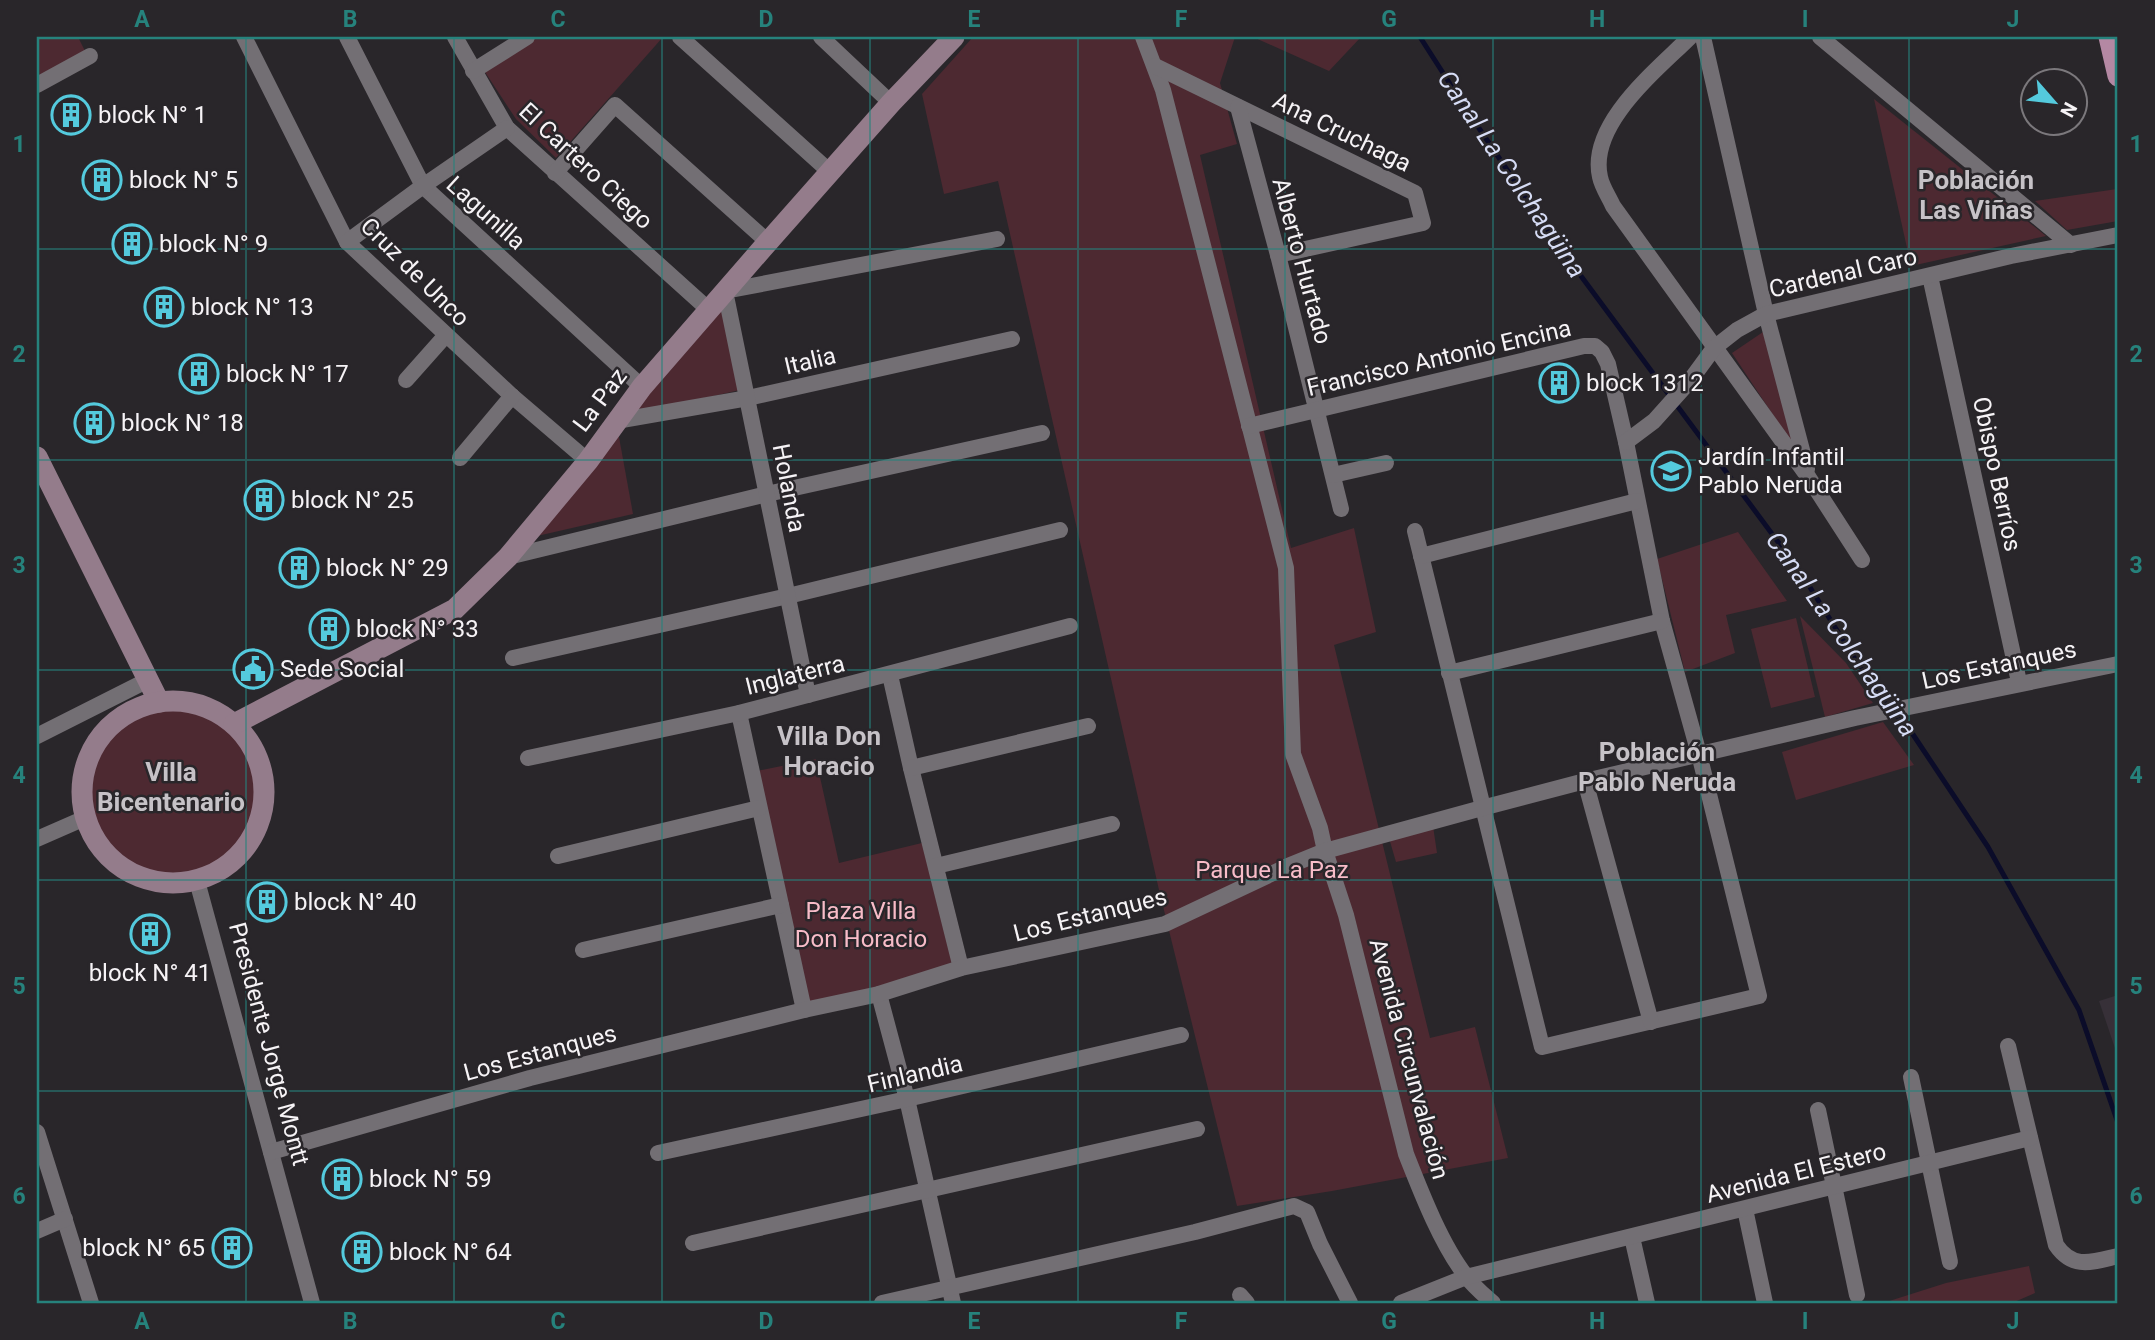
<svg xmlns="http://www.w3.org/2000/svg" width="2155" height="1340" font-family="Roboto,sans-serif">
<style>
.built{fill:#373038}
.green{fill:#4d2931}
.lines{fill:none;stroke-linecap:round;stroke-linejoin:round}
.stream{stroke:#0b0c29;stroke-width:5}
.street{stroke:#736f74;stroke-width:16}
.secondary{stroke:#947c8b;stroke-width:21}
.primary{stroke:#b488a3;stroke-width:21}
.grid{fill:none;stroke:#26827c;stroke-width:2;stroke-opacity:0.55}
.labels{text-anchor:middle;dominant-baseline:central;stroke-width:5;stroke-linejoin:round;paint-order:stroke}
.poi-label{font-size:24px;fill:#f6f3f6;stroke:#29262a;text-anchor:start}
.street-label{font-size:24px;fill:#f6f3f6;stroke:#29262a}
.park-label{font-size:24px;fill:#f8bcc8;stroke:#29262a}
.water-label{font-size:26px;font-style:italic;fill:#d6dcf5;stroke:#29262a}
.neighbourhood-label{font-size:26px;font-weight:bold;fill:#c6c2c7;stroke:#29262a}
.neatline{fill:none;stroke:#26827c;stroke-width:2.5}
.grid-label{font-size:23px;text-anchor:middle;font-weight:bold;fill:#26827c}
</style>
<rect width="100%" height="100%" fill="#29262a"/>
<!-- built -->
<polygon class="built" points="2118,995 2118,1057 2099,1001"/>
<!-- green -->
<g class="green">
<polygon points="37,37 78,37 86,53 37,81"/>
<polygon points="530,37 663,37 556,158 516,119 483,69"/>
<polygon points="973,37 1235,37 1220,83 1237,144 1200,155 1291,548 1354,528 1376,632 1334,645 1430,1038 1475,1027 1508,1158 1332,1191 1237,1206 1159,890 998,181 944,194 922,94"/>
<polygon points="1253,37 1361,37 1329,71"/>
<polygon points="1874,99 2046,236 1911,266"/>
<polygon points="2117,189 2118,221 2067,230 2035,201"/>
<polygon points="722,302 740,390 625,416"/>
<polygon points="1763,332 1795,448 1732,353"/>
<polygon points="617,426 633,514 524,539"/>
<polygon points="1738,532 1787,601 1726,615 1735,653 1685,672 1657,559"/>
<polygon points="1800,616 1846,663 1873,703 1825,717"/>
<polygon points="1796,618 1815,697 1771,708 1751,629"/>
<circle cx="172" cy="793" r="87"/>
<polygon points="1883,722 1914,765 1796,800 1782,752"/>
<polygon points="816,759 839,863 926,842 957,965 808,1005 757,771"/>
<polygon points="1433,826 1437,853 1396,862 1389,838"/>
<polygon points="2029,1266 2035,1293 2012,1303 1883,1303 1946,1283"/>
</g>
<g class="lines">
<!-- stream -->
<polyline class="stream" points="1420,37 1468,112 1558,245 1801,573 1877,694 1912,733 1988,847 2079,1010 2118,1123"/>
<!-- street -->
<g class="street">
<polyline points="244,37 347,242 512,396 588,461"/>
<polyline points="347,37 423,186 642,387"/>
<polyline points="455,37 507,128 709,310"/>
<polyline points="680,37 830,172"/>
<polyline points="821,37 891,103"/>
<path d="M 1143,37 L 1163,90 L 1286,568 L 1293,754 L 1320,828 L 1325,851 L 1346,915 L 1406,1154 C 1421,1192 1441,1244 1466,1276 C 1473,1286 1484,1295 1493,1303"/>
<path d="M 1690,37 C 1657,70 1588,124 1600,177 C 1602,187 1609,197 1613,206 L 1809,478 L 1862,560"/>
<polyline points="1703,37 1766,314 1807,469"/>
<polyline points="1820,37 2071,245"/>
<polyline points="1155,66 1415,193 1423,223 1278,255"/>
<polyline points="473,71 527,37"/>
<polyline points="37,85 90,56"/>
<polyline points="1238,107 1278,255 1341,509"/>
<polyline points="555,173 615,105 768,242"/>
<polyline points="347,242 423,186 507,128"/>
<polyline points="1930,276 2019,682"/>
<polyline points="406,380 446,335"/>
<polyline points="616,421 748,398 1012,339"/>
<polyline points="1249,426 1584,346 1595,346 1602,352 1608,364 1626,442 1662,621 1699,754 1759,996 1542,1047 1415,531"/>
<polyline points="1626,442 1654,421 1689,382 1714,348 1737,330 1766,314 2011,256 2118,235"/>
<polyline points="460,458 512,396"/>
<polyline points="1333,475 1386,463"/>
<polyline points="1421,556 1637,501"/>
<polyline points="508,557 767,494 1042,433"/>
<polyline points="513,658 788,596 1060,530"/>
<polyline points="1449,673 1662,621"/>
<polyline points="890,675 911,768 961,968"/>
<polyline points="808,695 725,291 997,239"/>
<polyline points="739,713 804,1010"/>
<polyline points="37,736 148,680"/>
<polyline points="528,758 739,713 1070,626"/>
<polyline points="911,768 1088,726"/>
<polyline points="1585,781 1651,1022"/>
<polyline points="37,839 85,818"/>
<polyline points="558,856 759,808"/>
<polyline points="936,866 1112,824"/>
<polyline points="197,881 312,1303"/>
<polyline points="583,950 781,905"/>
<polyline points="879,994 907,1099 953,1303"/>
<path d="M 2008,1046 L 2056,1245 C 2073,1270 2092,1262 2118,1256"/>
<polyline points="1911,1077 1950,1262"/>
<polyline points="1818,1110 1857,1295"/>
<polyline points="37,1132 91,1303"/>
<polyline points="271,1152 530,1078 804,1010 879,994 961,968 1165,924 1288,866 1325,851 1482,808 1585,781 1855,718 2118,664"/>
<polyline points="658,1153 907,1099 1181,1035"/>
<polyline points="1745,1209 1765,1303"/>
<polyline points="37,1231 65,1219"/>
<polyline points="1632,1237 1647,1303"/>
<polyline points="693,1243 1197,1129"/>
<polyline points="1240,1295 1247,1303"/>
<polyline points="882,1303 1195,1232 1294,1206 1307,1212 1320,1244 1350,1303"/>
<polyline points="1401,1303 1466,1277 2030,1138"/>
</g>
<!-- secondary -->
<g class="secondary">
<polyline points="37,457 159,702"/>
<circle cx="173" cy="792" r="91"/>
<polyline points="234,724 455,609 508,557 588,461 642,387 768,242 891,103 954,37"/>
</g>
<!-- primary -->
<polyline class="primary" points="2109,37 2118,76"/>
</g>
<!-- grid -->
<path class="grid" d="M 246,37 L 246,1303M 454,37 L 454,1303M 662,37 L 662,1303M 870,37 L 870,1303M 1078,37 L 1078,1303M 1285,37 L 1285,1303M 1493,37 L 1493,1303M 1701,37 L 1701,1303M 1909,37 L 1909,1303M 37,249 L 2118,249M 37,460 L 2118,460M 37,670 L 2118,670M 37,880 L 2118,880M 37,1091 L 2118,1091"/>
<!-- icons -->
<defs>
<g id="building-ring" transform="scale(2.0125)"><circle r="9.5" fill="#29262a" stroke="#54cadd" stroke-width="1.5"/><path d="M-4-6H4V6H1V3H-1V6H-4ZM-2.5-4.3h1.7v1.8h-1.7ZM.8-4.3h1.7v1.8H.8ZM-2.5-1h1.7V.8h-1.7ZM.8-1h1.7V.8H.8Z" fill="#54cadd"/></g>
<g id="school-ring" transform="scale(2.0125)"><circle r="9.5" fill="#29262a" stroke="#54cadd" stroke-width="1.5"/><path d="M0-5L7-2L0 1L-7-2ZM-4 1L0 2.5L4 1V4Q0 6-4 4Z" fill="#54cadd"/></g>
<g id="civic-ring" transform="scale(2.0125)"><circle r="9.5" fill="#29262a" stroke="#54cadd" stroke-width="1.5"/><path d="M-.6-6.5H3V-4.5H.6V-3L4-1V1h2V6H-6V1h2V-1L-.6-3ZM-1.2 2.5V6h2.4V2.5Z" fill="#54cadd"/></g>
</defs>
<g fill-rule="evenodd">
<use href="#building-ring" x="71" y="115"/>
<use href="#building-ring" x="102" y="180"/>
<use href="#building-ring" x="132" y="244"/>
<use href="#building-ring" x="164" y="307"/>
<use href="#building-ring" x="199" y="374"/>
<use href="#building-ring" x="1559" y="383"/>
<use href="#building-ring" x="94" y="423"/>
<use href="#school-ring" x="1671" y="471"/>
<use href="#building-ring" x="264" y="500"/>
<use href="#building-ring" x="299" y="568"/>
<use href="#building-ring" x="329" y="629"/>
<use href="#civic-ring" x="253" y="669"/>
<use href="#building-ring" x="267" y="902"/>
<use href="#building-ring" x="150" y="934"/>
<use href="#building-ring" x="342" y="1179"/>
<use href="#building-ring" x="232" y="1248"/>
<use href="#building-ring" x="362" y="1252"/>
</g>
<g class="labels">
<!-- poi labels -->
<g class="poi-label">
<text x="98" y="115">block N° 1</text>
<text x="129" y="180">block N° 5</text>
<text x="159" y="244">block N° 9</text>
<text x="191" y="307">block N° 13</text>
<text x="226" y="374">block N° 17</text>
<text x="1586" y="383">block 1312</text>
<text x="121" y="423">block N° 18</text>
<text x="1698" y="457">Jardín Infantil<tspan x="1698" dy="28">Pablo Neruda</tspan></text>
<text x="291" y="500">block N° 25</text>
<text x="326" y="568">block N° 29</text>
<text x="356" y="629">block N° 33</text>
<text x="280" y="669">Sede Social</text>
<text x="294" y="902">block N° 40</text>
<text x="150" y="973" text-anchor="middle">block N° 41</text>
<text x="369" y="1179">block N° 59</text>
<text x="205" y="1248" text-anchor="end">block N° 65</text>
<text x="389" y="1252">block N° 64</text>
</g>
<!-- street labels -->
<g class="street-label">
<text transform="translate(1342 132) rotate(26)">Ana Cruchaga</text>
<text transform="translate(586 166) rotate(43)">El Cartero Ciego</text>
<text transform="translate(486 213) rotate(42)">Lagunilla</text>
<text transform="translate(1302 261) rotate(75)">Alberto Hurtado</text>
<text transform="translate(415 272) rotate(45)">Cruz de Unco</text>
<text transform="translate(1843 273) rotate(-13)">Cardenal Caro</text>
<text transform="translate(1439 358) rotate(-13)">Francisco Antonio Encina</text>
<text transform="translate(810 361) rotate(-13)">Italia</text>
<text transform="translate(600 400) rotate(-53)">La Paz</text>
<text transform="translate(1997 474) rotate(78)">Obispo Berríos</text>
<text transform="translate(789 488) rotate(79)">Holanda</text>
<text transform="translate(1999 665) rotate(-12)">Los Estanques</text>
<text transform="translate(795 675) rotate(-14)">Inglaterra</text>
<text transform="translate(1090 915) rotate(-14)">Los Estanques</text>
<text transform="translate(269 1044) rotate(75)">Presidente Jorge Montt</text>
<text transform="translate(540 1053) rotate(-15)">Los Estanques</text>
<text transform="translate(1409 1059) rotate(75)">Avenida Circunvalación</text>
<text transform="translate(915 1074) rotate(-13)">Finlandia</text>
<text transform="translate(1796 1173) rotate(-14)">Avenida El Estero</text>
</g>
<!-- park labels -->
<g class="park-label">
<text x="1272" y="870">Parque La Paz</text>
<text x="861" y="911">Plaza Villa<tspan x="861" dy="28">Don Horacio</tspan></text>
</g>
<!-- water labels -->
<g class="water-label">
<text transform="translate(1512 174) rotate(56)">Canal La Colchagüina</text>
<text transform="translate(1842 634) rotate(55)">Canal La Colchagüina</text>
</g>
<!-- neighbourhood labels -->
<g class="neighbourhood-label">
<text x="1976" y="180">Población<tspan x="1976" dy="30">Las Viñas</tspan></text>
<text x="829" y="736">Villa Don<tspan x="829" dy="30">Horacio</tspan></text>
<text x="1657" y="752">Población<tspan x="1657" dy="30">Pablo Neruda</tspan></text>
<text x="171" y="772">Villa<tspan x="171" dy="30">Bicentenario</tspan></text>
</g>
</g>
<!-- border -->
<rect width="2155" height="1340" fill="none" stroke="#29262a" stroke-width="77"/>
<!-- north arrow -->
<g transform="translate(2054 102) rotate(118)"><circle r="33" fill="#29262a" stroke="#7b787c" stroke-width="2"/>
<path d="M0-5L12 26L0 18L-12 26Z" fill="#54cadd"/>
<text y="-10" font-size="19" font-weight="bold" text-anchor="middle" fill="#f6f3f6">N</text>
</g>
<rect x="38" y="38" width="2078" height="1264" class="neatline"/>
<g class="grid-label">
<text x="142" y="27">A</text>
<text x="350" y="27">B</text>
<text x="558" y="27">C</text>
<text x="766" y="27">D</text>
<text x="974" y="27">E</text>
<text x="1181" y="27">F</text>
<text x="1389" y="27">G</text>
<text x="1597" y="27">H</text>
<text x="1805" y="27">I</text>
<text x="2013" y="27">J</text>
<text x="19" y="152">1</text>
<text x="2136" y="152">1</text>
<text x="19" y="362">2</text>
<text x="2136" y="362">2</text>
<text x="19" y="573">3</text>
<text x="2136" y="573">3</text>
<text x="19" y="783">4</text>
<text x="2136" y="783">4</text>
<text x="19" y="994">5</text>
<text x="2136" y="994">5</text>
<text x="19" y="1204">6</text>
<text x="2136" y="1204">6</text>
<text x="142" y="1329">A</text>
<text x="350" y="1329">B</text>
<text x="558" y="1329">C</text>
<text x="766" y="1329">D</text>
<text x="974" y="1329">E</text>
<text x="1181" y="1329">F</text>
<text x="1389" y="1329">G</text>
<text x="1597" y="1329">H</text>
<text x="1805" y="1329">I</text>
<text x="2013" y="1329">J</text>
</g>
</svg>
